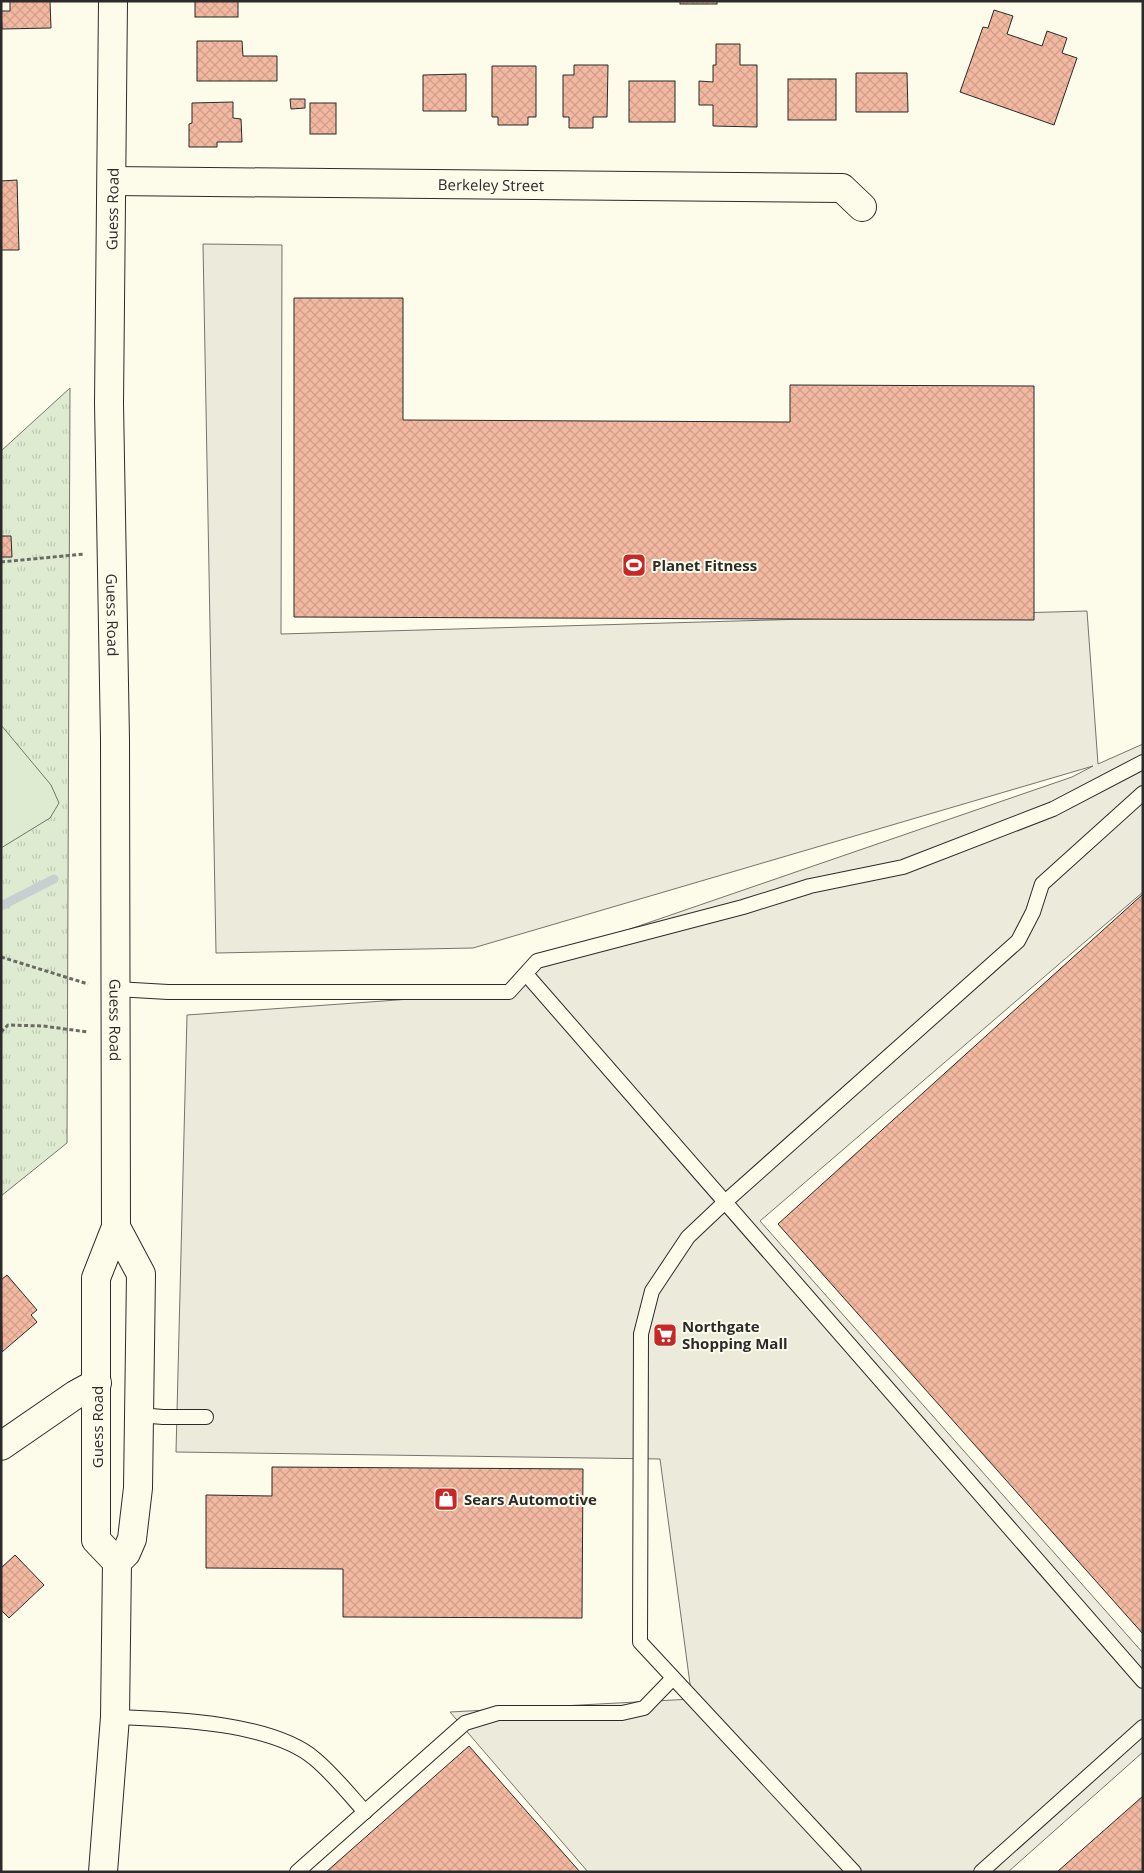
<svg xmlns="http://www.w3.org/2000/svg" width="1144" height="1873" font-family="'Open Sans',sans-serif">
<style>
.park{fill:url(#park-tufts);stroke:#74746e}
.pitch{fill:#deebd1;stroke:#74746e}
.parking{fill:#eceadb;stroke:#74746e}
.lines{fill:none;stroke-linecap:round;stroke-linejoin:round}
.stream{stroke:#c7d0d0;stroke-width:9}
.building{fill:url(#building-cross-hatch);stroke:#2b2b2b}
.lane-casing{stroke:#2b2b2b;stroke-width:16}
.street-casing{stroke:#2b2b2b;stroke-width:30}
.secondary-casing{stroke:#2b2b2b;stroke-width:30}
.path{stroke:#6a6964;stroke-width:3;stroke-dasharray:4 2.5;stroke-linecap:butt}
.lane{stroke:#fdfbea;stroke-width:14}
.street{stroke:#fdfbea;stroke-width:28}
.secondary{stroke:#fdfbea;stroke-width:28}
.labels{text-anchor:middle;dominant-baseline:central;stroke-width:4;stroke-linejoin:round;paint-order:stroke}
.street-label{font-size:15px;fill:#2b2b2b;stroke:#fdfbea}
.poi-label{font-size:15px;font-weight:bold;fill:#2b2b2b;stroke:#fdfbea;text-anchor:start}
</style>
<defs>
<pattern id="park-tufts" width="24" height="20" patternUnits="userSpaceOnUse" patternTransform="scale(1.25)"><rect width="24" height="20" fill="#deebd1"/><path d="M3 7l-1-3M5 7V3M7 7l1-3M15 17l-1-3M17 17v-4M19 17l1-3" fill="none" stroke="#bfcab4"/></pattern>
<pattern id="building-cross-hatch" width="8" height="8" patternUnits="userSpaceOnUse" patternTransform="scale(1.25)"><rect width="8" height="8" fill="#f2b8a0"/><path d="M0 0l8 8M0 8l8-8" fill="none" stroke="#d09e8a"/></pattern>
</defs>
<rect width="100%" height="100%" fill="#fdfbea"/>
<!-- park -->
<polygon class="park" points="70,388 67,1143 1,1196 1,451"/>
<!-- pitch -->
<polygon class="pitch" points="1,725 51,785 59,803 50,818 1,848"/>
<!-- parking -->
<polygon class="parking" points="203,244 282,245 281,634 1087,611 1098,764 1143,744 1143,892 760,1221 1143,1653 1143,1752 1008,1872 588,1872 450,1712 692,1699 660,1459 176,1452 187,1015 509,992 537,961 1072,777 1093,766 473,948 216,953"/>
<g class="lines">
<!-- stream -->
<polyline class="stream" points="1,906 54,879"/>
</g>
<!-- building -->
<g class="building">
<polygon points="10,1 50,1 51,28 2,29 1,11 10,11"/>
<rect x="195" y="1" width="43" height="16"/>
<rect x="680" y="1" width="37" height="3"/>
<polygon points="994,10 1013,16 1007,34 1042,46 1047,31 1067,38 1062,53 1077,58 1054,125 960,92 983,27 988,28"/>
<polygon points="197,41 242,41 243,56 277,56 277,81 197,81"/>
<polygon points="716,44 740,44 740,65 757,65 757,127 713,126 713,105 699,105 699,81 713,82 713,65 716,65"/>
<polygon points="574,65 608,65 607,117 593,117 593,128 569,128 569,117 563,117 563,75 574,75"/>
<polygon points="492,66 536,66 536,117 528,117 528,125 498,125 498,117 492,117"/>
<polygon points="856,73 907,73 908,112 856,112"/>
<polygon points="466,74 466,111 423,111 423,75"/>
<rect x="788" y="79" width="48" height="41"/>
<rect x="629" y="81" width="46" height="41"/>
<polygon points="290,99 305,99 305,108 291,109"/>
<polygon points="233,102 233,118 241,119 242,142 217,142 217,147 189,147 189,124 192,123 192,103"/>
<rect x="310" y="103" width="26" height="31"/>
<polygon points="17,180 19,250 1,250 1,181"/>
<polygon points="294,298 403,298 403,420 790,422 790,385 1034,386 1034,620 294,617"/>
<polygon points="1,536 11,536 12,557 1,557"/>
<polygon points="1143,894 1143,1634 778,1224"/>
<polygon points="7,1275 37,1310 31,1315 37,1322 2,1352 1,1280"/>
<polygon points="272,1467 583,1469 582,1618 343,1617 343,1569 206,1568 206,1495 272,1496"/>
<polygon points="15,1555 44,1585 9,1618 1,1610 1,1568"/>
<polygon points="469,1746 580,1872 326,1872"/>
<polygon points="1143,1796 1143,1872 1057,1872"/>
</g>
<g class="lines">
<!-- lane casing -->
<g class="lane-casing">
<g id="lane">
<polyline points="526,974 1143,1681"/>
<polyline points="116,989 168,992 509,992 537,961 743,907 810,886 903,867 1053,809 1143,762"/>
<polyline points="139,1415 163,1417 206,1417"/>
<path d="M 115,1717 C 170,1719 272,1722 315,1759 C 333,1774 349,1794 365,1812"/>
<polyline points="297,1872 465,1723 498,1713 622,1713 644,1708 673,1678"/>
<polyline points="854,1872 640,1642 641,1334 652,1291 688,1237 725,1202 1018,941 1033,912 1042,884 1143,793"/>
<polyline points="981,1872 1143,1727"/>
</g>
</g>
<!-- street casing -->
<g class="street-casing">
<g id="street">
<path id="s1" d="M 112,181 L 842,188 L 862,207"/>
<polyline points="1,1446 75,1395 97,1383"/>
</g>
</g>
<!-- secondary casing -->
<g class="secondary-casing">
<g id="secondary">
<path id="s2" d="M 113,1 L 109,403 L 115,739 L 116,1227 L 96,1278 L 96,1540 L 117,1562"/>
<polyline points="103,1872 115,1717 117,1562 126,1553 132,1539 138,1488 141,1274 116,1227"/>
</g>
</g>
<!-- path -->
<g class="path">
<polyline points="1,562 84,554"/>
<polyline points="1,957 88,984"/>
<polyline points="1,1032 8,1025 43,1026 88,1032"/>
</g>
<!-- lane -->
<use href="#lane" class="lane"/>
<!-- street -->
<use href="#street" class="street"/>
<!-- secondary -->
<use href="#secondary" class="secondary"/>
</g>
<!-- icons -->
<defs>
<g id="stadium-square" transform="scale(1.25)"><rect x="-9" y="-9" width="18" height="18" rx="4" fill="#c62828" stroke="#fdfbea"/><path d="M0-5a6.5 5 0 1 0 0 10a6.5 5 0 1 0 0-10ZM-3.5-1.8h7v3.6h-7Z" fill="#fff"/></g>
<g id="supermarket-square" transform="scale(1.25)"><rect x="-9" y="-9" width="18" height="18" rx="4" fill="#c62828" stroke="#fdfbea"/><path d="M-6-5.5h2.5l.6 2H6L4.5 2H-2.5L-4.4-4H-6ZM-1.5 3.2a1.3 1.3 0 1 0 .1 0ZM3 3.2a1.3 1.3 0 1 0 .1 0Z" fill="#fff"/></g>
<g id="shop-square" transform="scale(1.25)"><rect x="-9" y="-9" width="18" height="18" rx="4" fill="#c62828" stroke="#fdfbea"/><path d="M-5-2.5h2.3a2.7 3.5 0 0 1 5.4 0H5L5.5 6h-11ZM-1.5-2.5h3a1.5 2.3 0 0 0-3 0Z" fill="#fff"/></g>
</defs>
<g fill-rule="evenodd">
<use href="#stadium-square" x="634" y="565"/>
<use href="#supermarket-square" x="665" y="1335"/>
<use href="#shop-square" x="446" y="1499"/>
</g>
<g class="labels">
<!-- street labels -->
<g class="street-label">
<text stroke="none"><textPath href="#s1" startOffset="379">Berkeley Street</textPath></text>
<text transform="translate(112 209) rotate(-89)">Guess Road</text>
<text stroke="none"><textPath href="#s2" startOffset="614">Guess Road</textPath></text>
<text stroke="none"><textPath href="#s2" startOffset="1019">Guess Road</textPath></text>
<text transform="translate(97 1427) rotate(-90)">Guess Road</text>
</g>
<!-- poi labels -->
<g class="poi-label">
<text x="652" y="565">Planet Fitness</text>
<text x="682" y="1326">Northgate<tspan x="682" dy="17">Shopping Mall</tspan></text>
<text x="464" y="1499">Sears Automotive</text>
</g>
</g>
<!-- border -->
<rect width="1144" height="1873" fill="none" stroke="#2b2b2b" stroke-width="5"/>
</svg>
